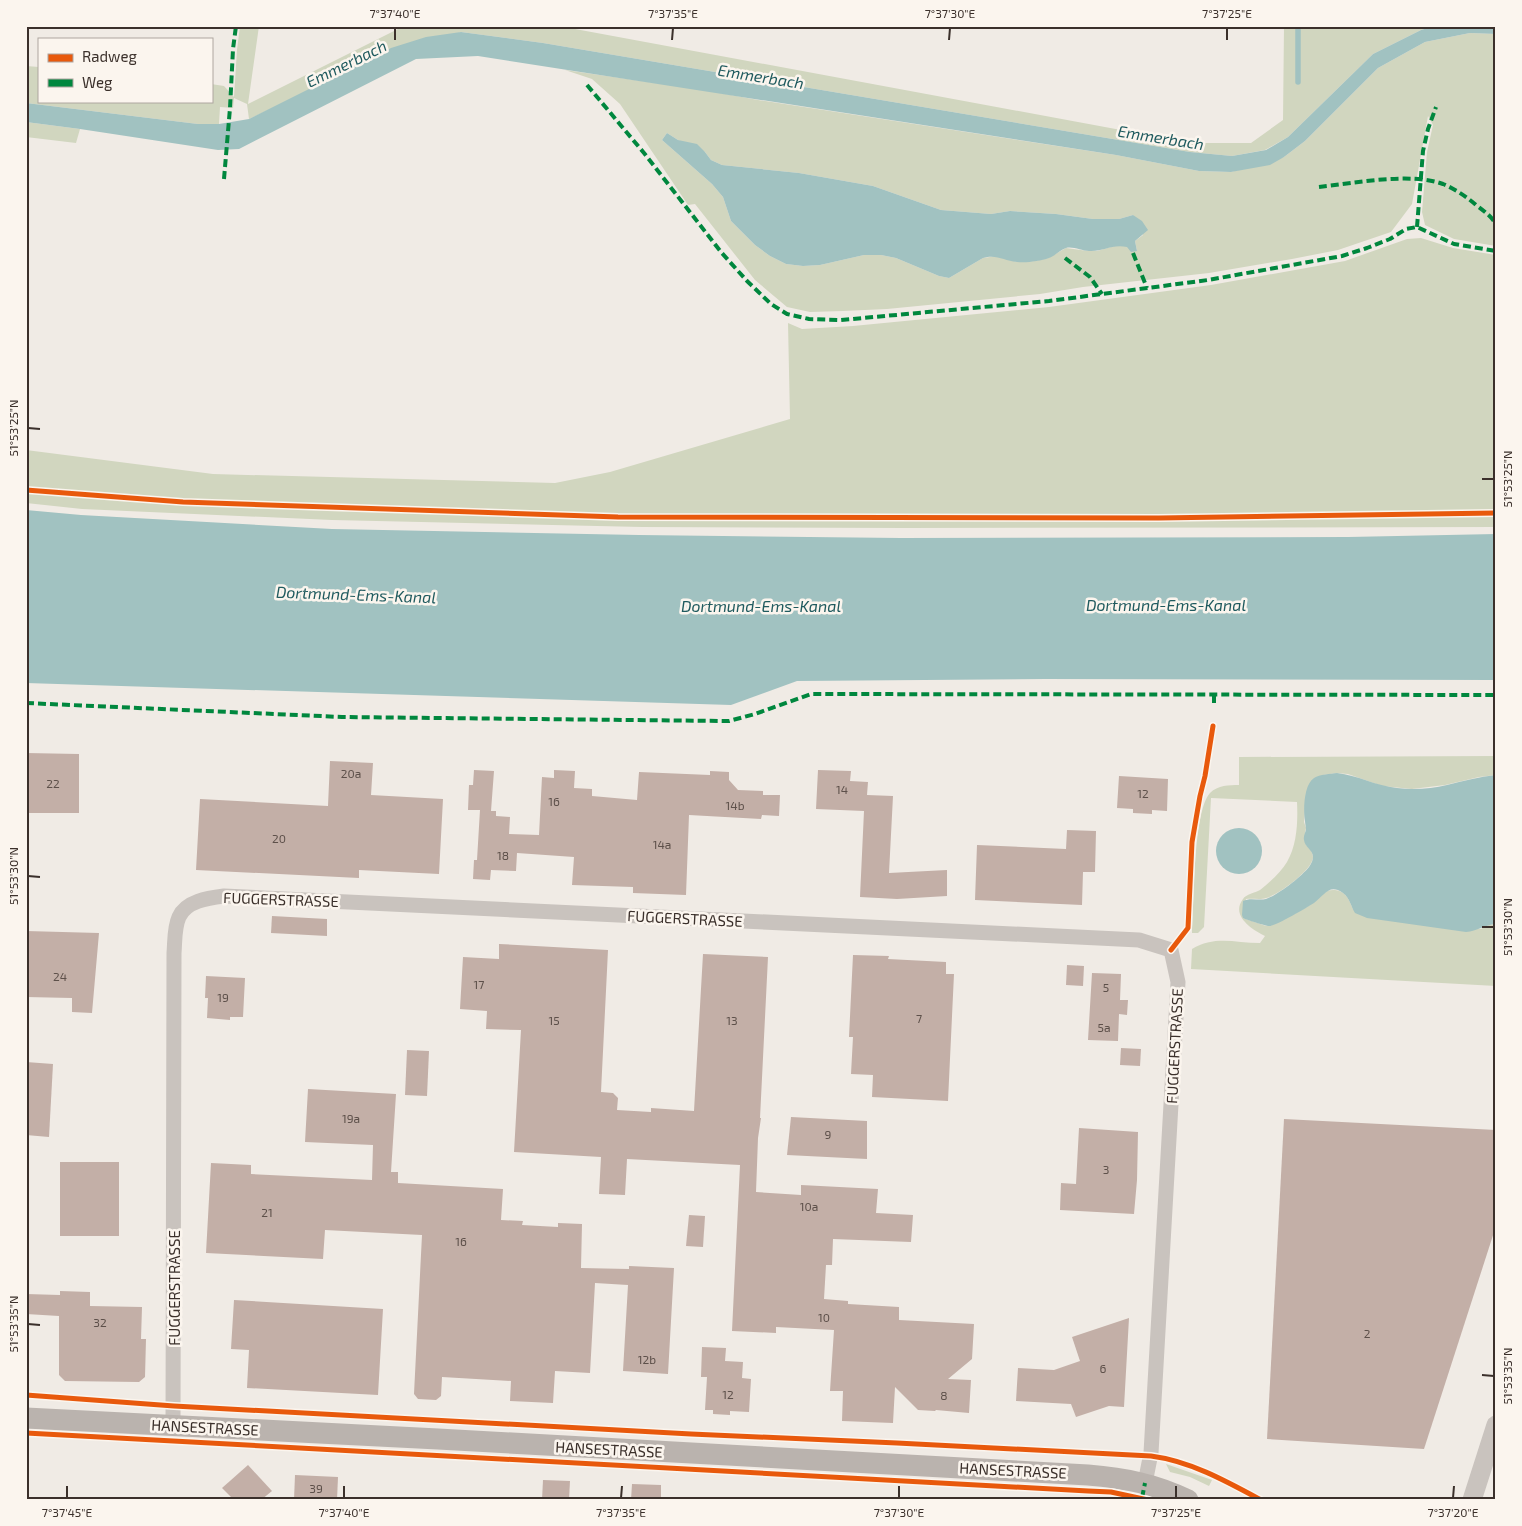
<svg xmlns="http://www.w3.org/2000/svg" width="1522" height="1526" font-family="'Exo 2',sans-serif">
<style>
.green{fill:#d1d6bf;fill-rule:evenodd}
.water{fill:#a1c2c1}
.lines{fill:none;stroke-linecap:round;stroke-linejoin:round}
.stream{stroke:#a1c2c1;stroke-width:5.5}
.building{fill:#c3afa7}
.minor{stroke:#c9c3be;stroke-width:15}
.tertiary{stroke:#c9c3be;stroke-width:19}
.secondary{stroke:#bab3ae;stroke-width:21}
.quiet{stroke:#00873e;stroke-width:4;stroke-dasharray:8 4;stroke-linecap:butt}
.cycleway-casing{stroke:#fbf5ee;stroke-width:8}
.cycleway{stroke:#e8590c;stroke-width:5}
.ticks{fill:none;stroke:#3b302b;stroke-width:2}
.labels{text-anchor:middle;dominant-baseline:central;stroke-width:5;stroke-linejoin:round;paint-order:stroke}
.number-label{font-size:12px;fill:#5d504a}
.street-label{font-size:15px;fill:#3b302b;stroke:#fbf5ee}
.water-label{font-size:16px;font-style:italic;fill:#1f5a5e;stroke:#fbf5ee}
.neatline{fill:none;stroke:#3b302b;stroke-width:2}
.ticks-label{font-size:12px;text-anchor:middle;fill:#3b302b}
</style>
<rect width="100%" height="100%" fill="#f0ebe5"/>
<!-- green -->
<g class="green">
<polygon points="240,26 259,26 248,104 404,26 559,26 1191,143 1251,143 1283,120 1284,26 1434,26 1421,30 1373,54 1288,137 1265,150 1232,156 1190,152 543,43 461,32 279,105 249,119 247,104 234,98 233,108 220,107 219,124 198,124 26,103 26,66 39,67 39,101 211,101 211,84 224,86 234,97 237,50"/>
<path d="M 1470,33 L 1496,34 L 1496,246 L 1454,239 L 1425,225 L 1422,212 L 1427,152 L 1433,125 L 1428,116 L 1412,204 L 1391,232 L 1338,250 L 1292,259 L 1209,273 L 1083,287 L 1040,294 L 887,309 L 843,311 L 810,312 L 787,307 L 755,280 L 695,204 L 688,205 L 620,104 L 592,79 L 565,70 L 704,90 L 758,100 L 1116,155 L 1199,171 L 1231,172 L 1284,157 L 1305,141 L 1378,68 L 1425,42 ZM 667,133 L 678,140 L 705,152 L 711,160 L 722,165 L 799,173 L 873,186 L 941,210 L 991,214 L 1010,211 L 1056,214 L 1093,219 L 1119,219 L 1133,215 L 1143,235 L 1135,241 L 1137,251 L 1127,246 L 1118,245 L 1097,251 L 1088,251 L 1066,248 L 1048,258 L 1035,261 L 1017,262 L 997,256 L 983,258 L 949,278 L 939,276 L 896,258 L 881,255 L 864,255 L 820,265 L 803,266 L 786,264 L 770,256 L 755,245 L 731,221 L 723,197 L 712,184 L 662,140 Z"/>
<polygon points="26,122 80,129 76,143 26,137"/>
<polygon points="1421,238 1453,248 1496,255 1496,527 905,528 642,527 332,520 82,509 26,503 26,450 213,474 555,483 610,472 790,419 788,323 802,329 853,326 1049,307 1211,285 1345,261 1407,239"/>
<path d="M 1496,756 L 1496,775 L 1479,777 L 1445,785 L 1412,789 L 1382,786 L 1348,774 L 1337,773 L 1323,775 L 1306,793 L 1304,822 L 1306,828 L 1305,833 L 1306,845 C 1310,849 1313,852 1313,858 C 1311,871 1278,895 1266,898 C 1260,900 1253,898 1246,899 L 1243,918 L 1266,926 C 1282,919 1302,912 1315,901 C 1322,896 1325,889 1335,890 C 1346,891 1349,900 1353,909 L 1481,929 L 1488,925 L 1496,924 L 1496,986 L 1191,969 L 1192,949 C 1215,935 1235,943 1260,943 L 1265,936 C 1253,930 1230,916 1243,899 C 1246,894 1255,893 1260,890 C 1269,883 1281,872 1287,862 C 1297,845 1298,822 1297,802 L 1211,798 L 1204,927 L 1198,933 L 1192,933 C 1194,906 1193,811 1210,793 C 1218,785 1229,785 1239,785 L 1239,757 Z"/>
<polygon points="1166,1464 1212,1480 1209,1486 1190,1477 1170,1472"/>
</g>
<!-- water -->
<g class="water">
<polygon points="1434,26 1496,26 1496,34 1470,33 1425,42 1378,68 1305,141 1284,157 1270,165 1231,172 1199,171 1116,155 478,56 416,59 239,149 218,150 80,129 26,122 26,103 198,124 219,124 249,119 391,48 426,37 461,32 543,43 1190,152 1232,156 1266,150 1288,137 1373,54 1421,30"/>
<path d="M 667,133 L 678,140 L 697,144 L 705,152 L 711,160 L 722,165 L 799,173 L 873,186 L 941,210 L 991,214 L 1010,211 L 1056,214 L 1093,219 L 1119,219 L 1133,215 L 1142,221 L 1148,230 L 1135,241 L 1137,251 L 1131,252 L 1127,247 C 1111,244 1103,252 1089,251 C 1082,251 1073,246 1066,248 C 1060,250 1055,256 1049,258 C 1040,261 1027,263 1017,262 C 1004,261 997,254 983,258 L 949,278 L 939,276 L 896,258 L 881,255 L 864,255 L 820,265 L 803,266 L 786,264 L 770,256 L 755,245 L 731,221 L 723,197 L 712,184 L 662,140 Z"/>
<polygon points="26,510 81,515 332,529 639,535 901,538 1348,537 1496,534 1496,680 1045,679 797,681 731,705 26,683"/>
<path d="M 1337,773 C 1357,775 1376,786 1397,788 C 1413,790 1431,789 1447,785 C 1463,781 1479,777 1496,775 L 1496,924 C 1485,925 1477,931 1466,932 L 1367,918 L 1355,913 C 1351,907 1350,898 1343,893 C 1329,883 1324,896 1314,903 C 1306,908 1276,926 1269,926 C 1266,926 1247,920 1243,918 L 1242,915 L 1243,901 C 1251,897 1258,901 1266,899 C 1278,895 1301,877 1309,867 C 1320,851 1305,850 1304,840 C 1303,836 1306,832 1306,829 C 1306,828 1305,822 1305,821 C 1303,810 1304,784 1314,778 C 1320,774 1330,774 1337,773 Z"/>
<circle cx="1239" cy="851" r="23"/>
</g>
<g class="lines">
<!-- stream -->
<polyline class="stream" points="1298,26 1298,82"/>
</g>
<!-- building -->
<g class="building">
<polygon points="26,753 79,754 79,813 26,813"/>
<polygon points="330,761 373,763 371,795 443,799 439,874 359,870 359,878 196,870 200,799 328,806"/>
<polygon points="474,770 494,771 491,811 496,811 496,816 510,817 509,834 539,835 542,777 554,778 554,770 575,771 574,788 592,789 592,796 637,800 639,772 710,775 710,771 729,772 729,780 738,790 763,791 763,795 780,795 779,816 762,815 761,819 689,815 686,895 633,893 633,887 572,885 574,857 517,853 516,871 491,870 490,880 473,879 474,860 477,860 480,810 468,810 469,785 473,785"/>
<polygon points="818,770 851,771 850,781 868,782 867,795 893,796 889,873 947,870 947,896 897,899 860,897 864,811 816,809"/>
<polygon points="1119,776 1168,779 1167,811 1152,810 1152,814 1133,813 1133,809 1117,808"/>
<polygon points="1067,830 1096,831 1095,872 1083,872 1082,905 975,900 977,845 1066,849"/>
<polygon points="272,916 327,919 327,936 271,933"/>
<polygon points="26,931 99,933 92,1013 72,1012 72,998 26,997"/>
<polygon points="499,944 608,950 601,1092 613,1093 618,1098 617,1110 651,1112 651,1108 694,1111 703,954 768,957 760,1118 761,1118 758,1138 756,1192 801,1195 801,1185 878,1189 876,1213 913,1215 911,1242 833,1239 832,1265 826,1265 824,1299 848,1301 848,1304 899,1307 899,1320 974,1324 972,1359 948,1379 971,1380 969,1413 936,1410 935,1411 918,1410 895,1387 893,1423 842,1421 843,1391 830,1391 834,1330 776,1327 776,1333 732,1331 740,1165 627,1159 625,1195 599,1194 601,1157 514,1152 521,1030 486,1029 487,1011 460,1009 463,957 499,959"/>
<polygon points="853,955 889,956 888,959 946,962 946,974 954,974 948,1101 872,1097 873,1075 851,1074 853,1037 849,1037"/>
<polygon points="1067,965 1084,966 1083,986 1066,985"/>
<polygon points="1092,973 1121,974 1120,1000 1128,1000 1127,1015 1119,1014 1118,1041 1088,1040"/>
<polygon points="206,976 245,978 243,1017 230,1017 230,1020 207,1018 208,998 205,998"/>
<polygon points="1121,1048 1141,1049 1140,1066 1120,1065"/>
<polygon points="407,1050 429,1051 427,1096 405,1095"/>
<polygon points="26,1062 53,1064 49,1137 26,1135"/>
<polygon points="308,1089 396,1094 391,1172 398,1172 398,1183 503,1189 501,1220 523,1221 522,1225 558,1227 558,1223 582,1224 581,1268 629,1269 629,1266 674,1268 668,1374 623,1371 628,1285 595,1283 590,1373 555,1371 553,1403 510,1401 511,1381 442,1377 441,1396 436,1400 418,1399 414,1394 422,1235 325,1230 323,1259 206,1253 211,1163 251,1165 251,1174 372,1180 373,1145 305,1142"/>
<polygon points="791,1117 867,1121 867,1159 787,1155"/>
<polygon points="1284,1119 1496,1130 1496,1226 1424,1449 1267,1439"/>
<polygon points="1079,1128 1138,1132 1137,1180 1134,1214 1060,1210 1061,1183 1076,1184"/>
<rect x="60" y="1162" width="59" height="74"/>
<polygon points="689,1215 705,1216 703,1247 686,1246"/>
<polygon points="60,1291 90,1292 90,1306 142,1307 141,1339 146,1339 145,1377 139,1382 65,1381 59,1375 59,1316 26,1314 26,1294 60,1295"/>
<polygon points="234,1300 383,1309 378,1395 247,1388 249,1350 231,1349"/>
<polygon points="1129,1318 1124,1407 1109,1406 1076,1417 1071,1404 1016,1401 1018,1368 1054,1370 1080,1361 1072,1337"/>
<polygon points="702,1347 726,1348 725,1361 743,1362 742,1378 751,1379 749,1412 730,1411 730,1415 713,1414 713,1410 705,1410 707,1377 701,1377"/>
<polygon points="248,1465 272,1491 261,1500 234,1500 222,1488"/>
<polygon points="295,1475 338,1477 337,1500 294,1500"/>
<polygon points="543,1480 570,1481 569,1500 542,1500"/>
<polygon points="632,1484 661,1485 661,1500 631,1500"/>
</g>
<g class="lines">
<!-- minor -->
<path class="minor" d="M 173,1426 L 174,953 C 175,942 174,928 179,917 C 186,901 208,898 224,896 L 1139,940 L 1171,950 L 1178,982 L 1151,1453 L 1145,1483"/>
<!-- tertiary -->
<polyline class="tertiary" points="1472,1500 1496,1425"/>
<!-- secondary -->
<path class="secondary" d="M 26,1418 L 438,1439 L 1088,1475 C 1124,1478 1156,1484 1188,1500"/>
<!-- quiet -->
<g class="quiet">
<polyline points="587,85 644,153 721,252 747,281 771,304 787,314 809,319 841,320 1049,301 1208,280 1342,256 1367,248 1390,239 1406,229 1417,227 1454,244 1496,251"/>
<polyline points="224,179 230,108 233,49 236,26"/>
<path d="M 1319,187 C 1355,183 1410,172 1443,184 C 1455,189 1467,197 1476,205 C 1484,211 1491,216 1496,224"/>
<polyline points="1417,227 1423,151 1428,129 1436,107"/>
<polyline points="1133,253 1147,288"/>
<polyline points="1065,258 1090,277 1102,294"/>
<polyline points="1214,695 1214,705"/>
<polyline points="26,703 342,717 729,721 755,714 811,694 1496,695"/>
<polyline points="1142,1498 1145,1483"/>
</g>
<!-- cycleway casing -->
<g class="cycleway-casing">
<g id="cycleway">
<polyline points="26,490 183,502 618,517 1159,518 1496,513"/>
<polyline points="1171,950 1188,928 1192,842 1200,796 1205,776 1213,726"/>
<path d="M 26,1395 L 174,1406 L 691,1434 L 897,1443 L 1151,1456 C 1190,1461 1226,1481 1261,1500"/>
<polyline points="26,1433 1088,1491 1111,1492 1148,1500"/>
</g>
</g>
<!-- cycleway -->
<use href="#cycleway" class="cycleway"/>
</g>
<!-- ticks -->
<path class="ticks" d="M 395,40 L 395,28M 672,40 L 673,28M 949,40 L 950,28M 1227,40 L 1227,28M 28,428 L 40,429M 1482,479 L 1494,479M 28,876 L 40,877M 1482,927 L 1494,927M 28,1324 L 40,1325M 1482,1375 L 1494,1376M 67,1498 L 67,1486M 344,1498 L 344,1486M 621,1498 L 622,1486M 899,1498 L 899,1486M 1176,1498 L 1176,1486M 1453,1498 L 1454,1486"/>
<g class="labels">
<!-- number labels -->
<g class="number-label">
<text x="351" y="773">20a</text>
<text x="53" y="783">22</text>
<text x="842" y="789">14</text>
<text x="1143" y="793">12</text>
<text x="554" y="801">16</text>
<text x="735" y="805">14b</text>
<text x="279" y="838">20</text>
<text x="662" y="844">14a</text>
<text x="503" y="855">18</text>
<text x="60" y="976">24</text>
<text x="479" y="984">17</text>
<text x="1106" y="987">5</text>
<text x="223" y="997">19</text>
<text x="919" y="1018">7</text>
<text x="554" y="1020">15</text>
<text x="732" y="1020">13</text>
<text x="1104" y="1027">5a</text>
<text x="351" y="1118">19a</text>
<text x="828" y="1134">9</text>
<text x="1106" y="1169">3</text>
<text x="809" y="1206">10a</text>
<text x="267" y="1212">21</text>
<text x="461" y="1241">16</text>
<text x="824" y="1317">10</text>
<text x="100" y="1322">32</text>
<text x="1367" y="1333">2</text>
<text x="647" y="1359">12b</text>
<text x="1103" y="1368">6</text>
<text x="728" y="1394">12</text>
<text x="944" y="1395">8</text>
<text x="316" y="1488">39</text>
</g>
<!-- street labels -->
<g class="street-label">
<text transform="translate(281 899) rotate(2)">FUGGERSTRASSE</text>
<text transform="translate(685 918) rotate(3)">FUGGERSTRASSE</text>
<text transform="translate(1174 1046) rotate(-87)">FUGGERSTRASSE</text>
<text transform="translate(174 1288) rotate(-90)">FUGGERSTRASSE</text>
<text transform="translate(205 1427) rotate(3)">HANSESTRASSE</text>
<text transform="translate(609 1449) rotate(3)">HANSESTRASSE</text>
<text transform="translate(1013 1470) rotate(3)">HANSESTRASSE</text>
</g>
<!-- water labels -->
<g class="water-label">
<text transform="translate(346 63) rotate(-26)">Emmerbach</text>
<text transform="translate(761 76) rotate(9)">Emmerbach</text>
<text transform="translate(1161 137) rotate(9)">Emmerbach</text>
<text transform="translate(356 594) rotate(2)">Dortmund-Ems-Kanal</text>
<text x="1166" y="604">Dortmund-Ems-Kanal</text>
<text x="761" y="605">Dortmund-Ems-Kanal</text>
</g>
</g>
<!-- border -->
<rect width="1522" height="1526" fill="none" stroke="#fbf5ee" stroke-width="55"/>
<!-- legend -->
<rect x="38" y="38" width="175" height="65" fill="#fbf5ee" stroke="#aea6a0"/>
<rect x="48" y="54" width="25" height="8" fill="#e8590c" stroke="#aea6a0"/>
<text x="82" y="62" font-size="15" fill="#3b302b">Radweg</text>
<rect x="48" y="79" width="25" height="8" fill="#00873e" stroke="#aea6a0"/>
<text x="82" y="88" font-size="15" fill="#3b302b">Weg</text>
<rect x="28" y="28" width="1466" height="1470" class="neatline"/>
<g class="ticks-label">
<text x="395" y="18">7°37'40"E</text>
<text x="673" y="18">7°37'35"E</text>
<text x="950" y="18">7°37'30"E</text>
<text x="1227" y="18">7°37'25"E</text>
<text transform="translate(14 428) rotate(-90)" y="4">51°53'25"N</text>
<text transform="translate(1508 479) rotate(-90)" y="4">51°53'25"N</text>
<text transform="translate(14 876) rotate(-90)" y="4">51°53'30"N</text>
<text transform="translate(1508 927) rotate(-90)" y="4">51°53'30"N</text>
<text transform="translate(14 1324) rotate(-90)" y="4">51°53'35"N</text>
<text transform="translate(1508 1376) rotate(-90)" y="4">51°53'35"N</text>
<text x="67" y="1517">7°37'45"E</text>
<text x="344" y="1517">7°37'40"E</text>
<text x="621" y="1517">7°37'35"E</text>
<text x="899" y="1517">7°37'30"E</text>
<text x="1176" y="1517">7°37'25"E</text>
<text x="1453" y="1517">7°37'20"E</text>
</g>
</svg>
